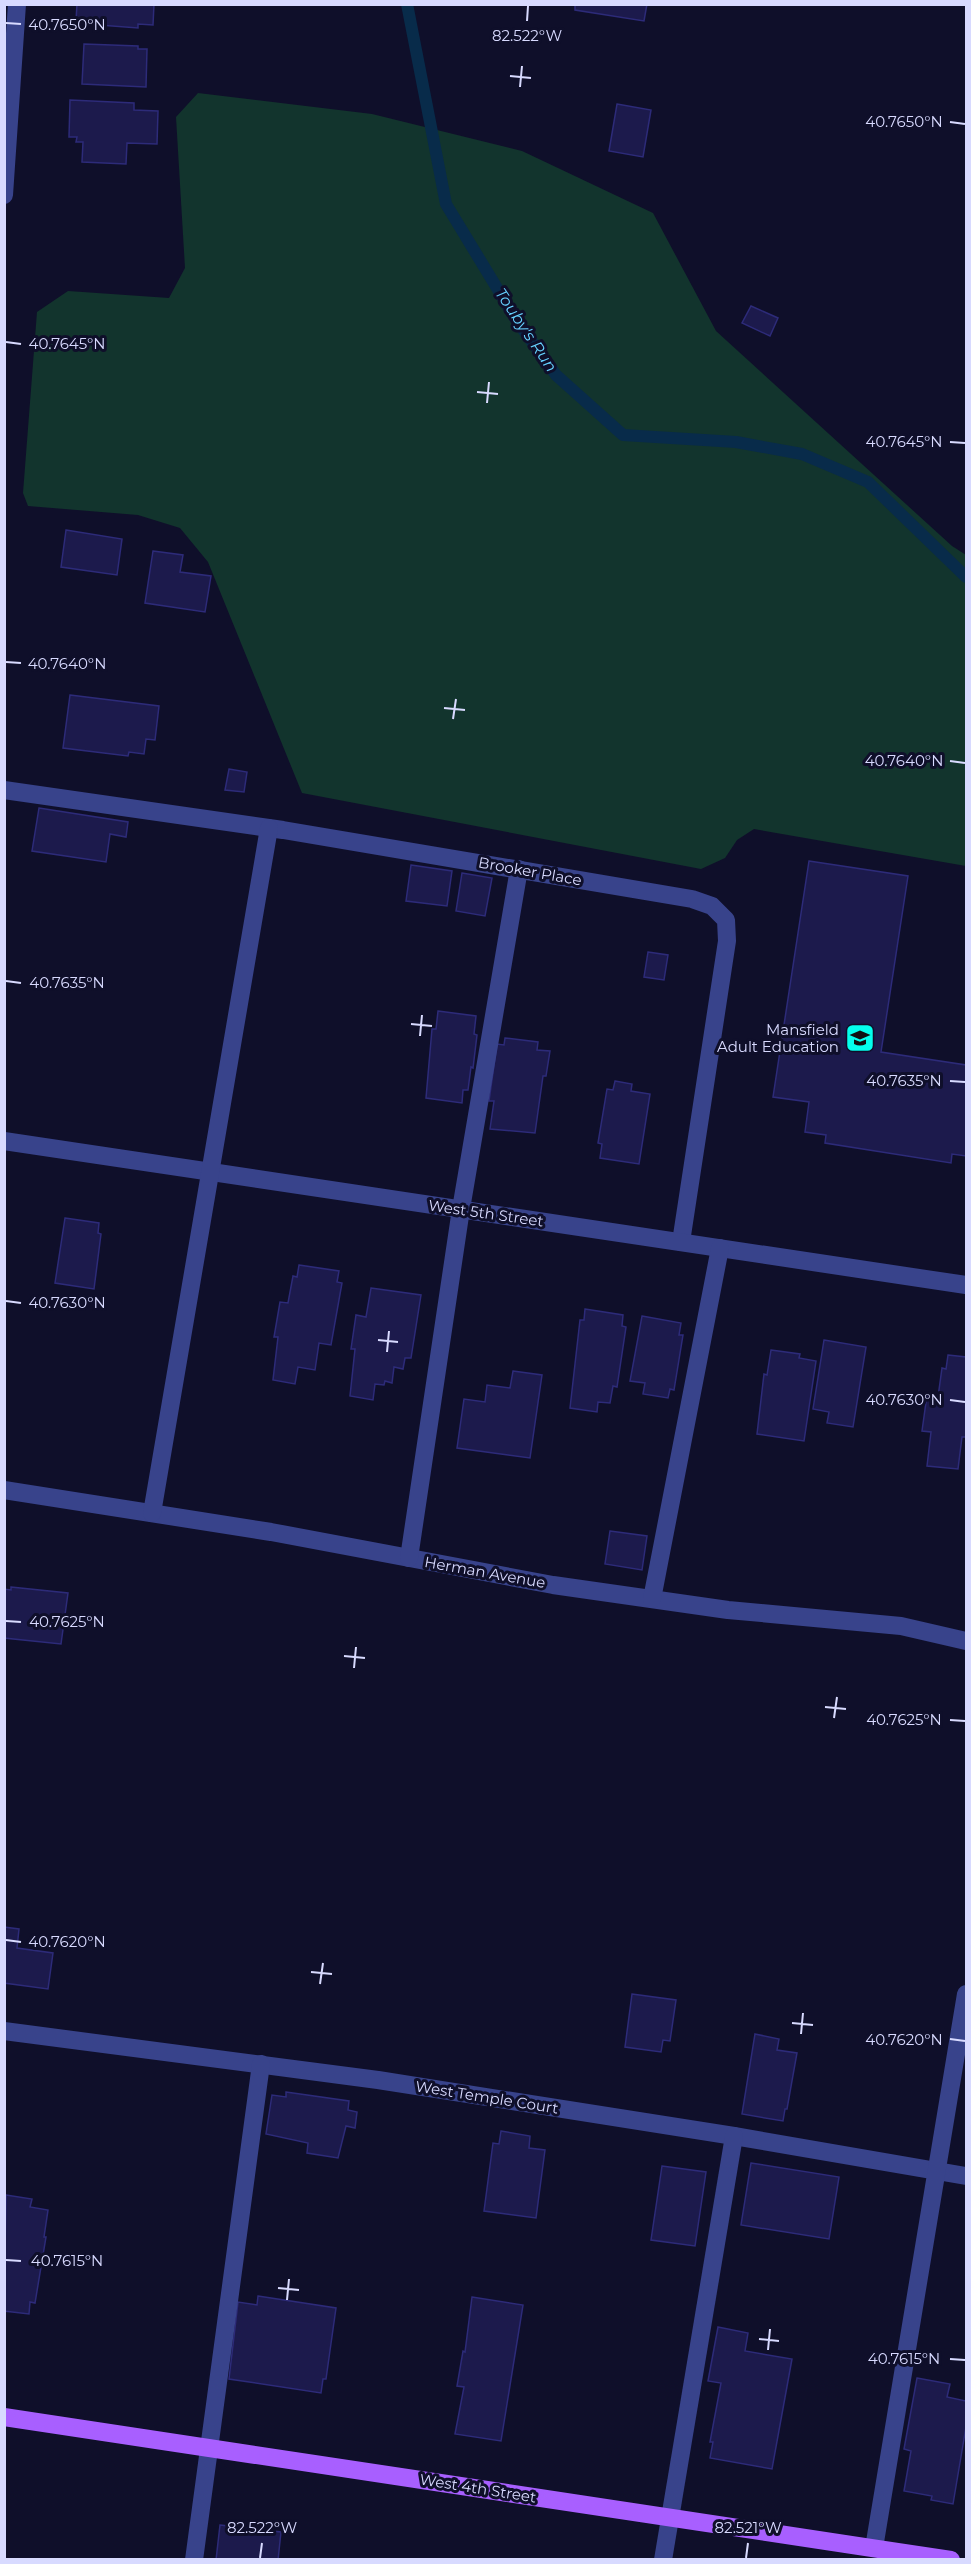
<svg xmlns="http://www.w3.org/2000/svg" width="971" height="2564" font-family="Montserrat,sans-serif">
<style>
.green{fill:#12342d}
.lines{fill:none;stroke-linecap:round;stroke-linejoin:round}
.stream{stroke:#082b4a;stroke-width:12}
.building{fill:#1c1a4c;stroke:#2d2b79;stroke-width:1.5}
.minor{stroke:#38438b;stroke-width:18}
.major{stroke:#a85fff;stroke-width:18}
.ticks{fill:none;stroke:#d8daff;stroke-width:2}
.labels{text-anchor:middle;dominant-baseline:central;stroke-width:6;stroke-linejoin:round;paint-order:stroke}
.street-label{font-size:15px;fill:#d8daff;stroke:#0f0f2a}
.poi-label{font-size:15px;fill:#d8daff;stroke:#0f0f2a;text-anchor:end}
.water-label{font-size:16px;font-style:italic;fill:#66d2ff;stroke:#0f0f2a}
.ticks-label{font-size:15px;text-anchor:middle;fill:#d8daff;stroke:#0f0f2a;stroke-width:6;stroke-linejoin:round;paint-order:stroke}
</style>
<rect width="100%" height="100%" fill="#0f0f2a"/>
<!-- green -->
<polygon class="green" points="198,93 372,114 522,151 653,213 716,331 952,546 966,555 966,866 754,829 737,840 725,858 701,869 302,793 208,562 180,528 138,515 28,506 23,493 37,312 68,291 169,298 185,268 176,117"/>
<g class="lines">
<!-- stream -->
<polyline class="stream" points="407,4 446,204 517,321 556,375 623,435 736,442 802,454 868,482 966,577"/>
</g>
<!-- building -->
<g class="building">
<polygon points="77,4 154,4 153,25 138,24 138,28 86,24 76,21"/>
<polygon points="575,4 647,4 644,21 575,10"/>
<polygon points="84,44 138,46 138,49 147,49 146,87 82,84"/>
<polygon points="70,100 134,103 134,110 158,111 157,144 127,143 126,164 82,162 83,142 76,142 77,137 69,137"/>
<polygon points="617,104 651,110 643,157 609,151"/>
<polygon points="751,306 778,318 770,336 742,323"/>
<polygon points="66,530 122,539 117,575 61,567"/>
<polygon points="153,551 183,555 180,572 211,576 205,612 145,603"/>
<polygon points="70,695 159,706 155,740 146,739 144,754 129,752 128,756 63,748"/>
<polygon points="229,769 247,772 244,792 225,790"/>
<polygon points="39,808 128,822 126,837 110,834 106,862 32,851"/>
<polygon points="809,861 908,876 881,1052 966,1065 966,1156 952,1154 951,1163 825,1143 826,1135 805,1132 809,1102 773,1097"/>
<polygon points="411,865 452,871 447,906 406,901"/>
<polygon points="462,873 492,878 485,916 456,911"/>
<polygon points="648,952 668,955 664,980 644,977"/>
<polygon points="438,1011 476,1016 474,1034 477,1035 473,1068 471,1067 468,1090 463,1090 462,1103 426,1098 432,1029 436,1029"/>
<polygon points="505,1038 538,1042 537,1050 550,1051 546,1076 543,1076 535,1133 490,1129 494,1101 489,1101 497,1044 504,1045"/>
<polygon points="615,1081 632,1084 631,1091 650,1094 639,1164 600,1158 602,1144 598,1143 607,1089 613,1090"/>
<polygon points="65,1218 99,1223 98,1233 101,1234 94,1289 55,1283"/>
<polygon points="299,1265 339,1271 337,1282 342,1283 331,1345 319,1343 315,1370 298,1367 295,1384 273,1380 278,1337 274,1337 280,1302 288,1303 293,1276 297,1277"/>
<polygon points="371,1288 421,1295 411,1358 405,1358 403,1369 394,1367 392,1383 385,1381 384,1385 375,1384 373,1400 350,1396 355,1349 351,1349 356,1315 366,1317"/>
<polygon points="585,1309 623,1315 622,1326 626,1327 617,1387 613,1386 610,1403 598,1402 597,1412 570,1408 580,1320 584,1320"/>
<polygon points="642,1316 681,1323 679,1335 683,1335 674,1390 670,1389 668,1398 643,1394 645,1383 630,1381"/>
<polygon points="824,1340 866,1347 853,1427 827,1423 829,1412 813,1409"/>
<polygon points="771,1350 800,1354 799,1358 816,1361 804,1441 757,1434 764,1374 767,1375"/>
<polygon points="948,1355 966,1357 966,1437 962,1437 958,1469 927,1466 931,1432 922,1431 927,1395 938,1397 942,1368 946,1369"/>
<polygon points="513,1371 542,1375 530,1458 457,1448 464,1399 485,1402 487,1385 510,1388"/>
<polygon points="610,1531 647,1536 642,1570 605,1564"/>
<polygon points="11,1587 68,1593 61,1644 4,1638 4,1589 11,1590"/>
<polygon points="4,1927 19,1929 17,1948 53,1953 48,1989 4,1983"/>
<polygon points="632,1994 676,2000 670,2041 663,2040 661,2052 625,2047"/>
<polygon points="755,2034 779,2039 777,2050 797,2053 787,2109 785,2109 783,2121 742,2114"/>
<polygon points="286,2092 349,2101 348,2110 357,2112 355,2128 346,2126 338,2158 307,2153 308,2143 266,2134 272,2095 286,2097"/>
<polygon points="501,2131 530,2136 529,2148 545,2150 536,2218 484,2211 493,2143 499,2144"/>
<polygon points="751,2163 839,2177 829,2239 741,2225"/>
<polygon points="662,2166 706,2172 695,2246 651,2240"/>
<polygon points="6,2195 32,2199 30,2207 48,2210 44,2237 46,2237 35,2303 30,2302 29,2314 4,2311"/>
<polygon points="258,2296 336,2308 326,2379 323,2379 321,2393 229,2379 238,2302 257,2305"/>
<polygon points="472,2297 523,2305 501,2441 455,2434 464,2387 457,2386 463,2351 465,2352"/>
<polygon points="718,2327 748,2333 745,2351 792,2359 772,2469 710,2458 713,2442 710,2442 721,2383 708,2381"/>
<polygon points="917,2378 950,2384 947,2397 966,2401 966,2427 953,2504 931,2500 932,2496 904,2491 911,2451 904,2449"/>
<polygon points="220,2525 281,2532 278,2560 216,2560"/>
</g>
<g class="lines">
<!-- minor -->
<g class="minor">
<polyline points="4,195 17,4"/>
<polyline points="4,790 283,830 692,899 712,906 726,920 727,941 681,1242"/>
<polyline points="4,1141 966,1285"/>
<polyline points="4,1490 271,1532 553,1585 728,1610 901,1626 966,1641"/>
<polyline points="152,1513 269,828"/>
<polyline points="409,1558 461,1209 519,869"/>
<polyline points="652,1599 720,1248"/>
<polyline points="4,2031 378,2080 734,2136 966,2176"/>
<polyline points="874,2548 966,1994"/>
<polyline points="194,2560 261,2064"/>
<polyline points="663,2560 734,2136"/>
</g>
<!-- major -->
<polyline class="major" points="4,2417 951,2560"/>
</g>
<!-- ticks -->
<path class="ticks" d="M 527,21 L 528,6M 6,23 L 21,24M 510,76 L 531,78M 520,87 L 522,66M 950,122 L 965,124M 6,342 L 21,344M 477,392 L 498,394M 487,403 L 489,382M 950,442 L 965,443M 6,662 L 21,663M 444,708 L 465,710M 453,719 L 456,699M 950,761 L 965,763M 6,981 L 21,983M 411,1024 L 432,1026M 420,1036 L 422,1015M 950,1081 L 965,1082M 6,1301 L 21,1303M 378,1340 L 398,1342M 387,1352 L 389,1331M 950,1400 L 965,1402M 6,1621 L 21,1622M 344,1656 L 365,1658M 354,1668 L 356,1647M 825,1707 L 846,1709M 834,1718 L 837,1697M 950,1720 L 965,1721M 6,1940 L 21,1942M 311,1972 L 332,1974M 320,1984 L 323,1963M 792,2023 L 813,2025M 801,2034 L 803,2013M 950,2039 L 965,2041M 6,2260 L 21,2261M 278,2288 L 299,2290M 287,2300 L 289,2279M 759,2339 L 779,2341M 768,2350 L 770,2329M 950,2359 L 965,2360M 260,2558 L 262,2543M 746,2558 L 748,2543"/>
<!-- icons -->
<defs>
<g id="school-square" transform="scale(1.5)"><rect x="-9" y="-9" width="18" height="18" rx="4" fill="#04ffed" stroke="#0f0f2a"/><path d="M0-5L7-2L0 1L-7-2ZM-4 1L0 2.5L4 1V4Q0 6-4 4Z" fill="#111"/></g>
</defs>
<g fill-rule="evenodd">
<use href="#school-square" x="860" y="1038"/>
</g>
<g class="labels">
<!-- street labels -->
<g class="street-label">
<text transform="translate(530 871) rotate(10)">Brooker Place</text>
<text transform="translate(486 1213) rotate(8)">West 5th Street</text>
<text transform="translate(485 1572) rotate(10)">Herman Avenue</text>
<text transform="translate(487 2097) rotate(9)">West Temple Court</text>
<text transform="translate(478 2488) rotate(9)">West 4th Street</text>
</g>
<!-- poi labels -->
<g class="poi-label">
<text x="839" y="1029">Mansfield<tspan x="839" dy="17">Adult Education</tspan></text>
</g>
<!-- water labels -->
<g class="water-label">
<text transform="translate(526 330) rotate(56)">Touby's Run</text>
</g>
</g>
<g class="ticks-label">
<text x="67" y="30">40.7650°N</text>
<text x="527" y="41">82.522°W</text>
<text x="904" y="127">40.7650°N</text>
<text x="67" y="349">40.7645°N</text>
<text x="904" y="447">40.7645°N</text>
<text x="67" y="669">40.7640°N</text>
<text x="904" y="766">40.7640°N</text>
<text x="67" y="988">40.7635°N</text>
<text x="904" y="1086">40.7635°N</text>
<text x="67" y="1308">40.7630°N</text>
<text x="904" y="1405">40.7630°N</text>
<text x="67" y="1627">40.7625°N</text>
<text x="904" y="1725">40.7625°N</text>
<text x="67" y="1947">40.7620°N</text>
<text x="904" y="2045">40.7620°N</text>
<text x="67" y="2266">40.7615°N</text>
<text x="904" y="2364">40.7615°N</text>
<text x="262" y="2533">82.522°W</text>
<text x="748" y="2533">82.521°W</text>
</g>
<!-- border -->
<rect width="971" height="2564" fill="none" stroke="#d8daff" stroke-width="12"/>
</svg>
